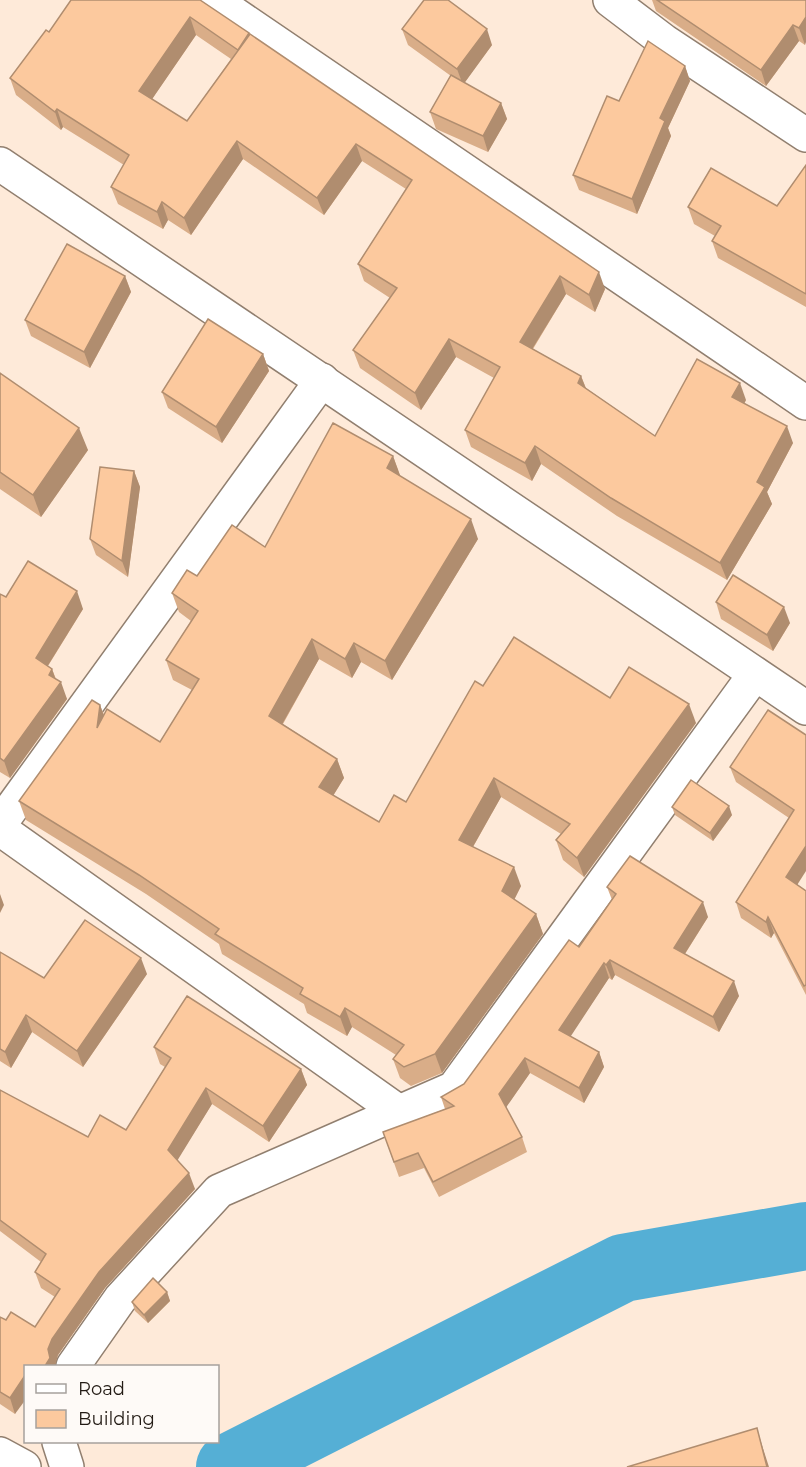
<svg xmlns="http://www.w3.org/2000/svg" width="806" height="1467" font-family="Montserrat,sans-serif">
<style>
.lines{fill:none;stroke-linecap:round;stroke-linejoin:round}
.river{stroke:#55afd5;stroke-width:68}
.minor-casing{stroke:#917f6f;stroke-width:36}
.minor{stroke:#fff;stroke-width:33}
.wall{fill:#d9ad88;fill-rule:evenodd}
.shaded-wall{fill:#b08d6f}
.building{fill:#fcc99e;stroke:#b08d6f;stroke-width:1.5}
</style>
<rect width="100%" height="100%" fill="#feead9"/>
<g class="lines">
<!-- river -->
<polyline class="river" points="230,1467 623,1268 806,1236"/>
<!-- minor casing -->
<g class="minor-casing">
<g id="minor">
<polyline points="214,0 806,403"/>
<polyline points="610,0 664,41 806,135"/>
<polyline points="0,164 806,708"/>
<polyline points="0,824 322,380"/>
<polyline points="0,829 399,1112"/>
<polyline points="73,1366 120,1299 219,1191 454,1088 755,674"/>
<polyline points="59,1442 67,1467"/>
<polyline points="0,1454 24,1467"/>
</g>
</g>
<!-- minor -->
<use href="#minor" class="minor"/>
</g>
<!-- wall -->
<g class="wall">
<path d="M 200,0 L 605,289 L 595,312 L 566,294 L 533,349 L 581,376 L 586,388 L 655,436 L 746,400 L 744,404 L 793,443 L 767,492 L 772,504 L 727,580 L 617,516 L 541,464 L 532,481 L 471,447 L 465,430 L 494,378 L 456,357 L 421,410 L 360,368 L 353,350 L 390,298 L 364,281 L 358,264 L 406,189 L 362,161 L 324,215 L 243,159 L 191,235 L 168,220 L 163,229 L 118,204 L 111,187 L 124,165 L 63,127 L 61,130 L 16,95 L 10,78 L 49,32 ZM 196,35 L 231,59 L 187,121 L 152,99 Z"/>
<polygon points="652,0 806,0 805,45 799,41 766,86 656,11"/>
<polygon points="402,29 492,45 464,83 501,103 507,119 488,152 436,129 430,112 451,76 408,45"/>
<polygon points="685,66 690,81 668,128 671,136 637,214 579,190 573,175 619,101"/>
<polygon points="806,165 806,307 718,258 712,241 715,236 694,224 688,207 777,206"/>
<polygon points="125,276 131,292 90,368 31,336 25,320"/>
<polygon points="263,354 269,371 222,443 168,408 162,392"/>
<polygon points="0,373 88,450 41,517 0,489"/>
<polygon points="393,456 400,476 478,539 392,680 361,662 352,678 319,659 283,724 337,759 344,778 333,796 379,822 406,802 483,686 610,698 696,723 584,877 563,860 556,840 561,834 501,797 473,847 521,886 514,900 536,914 543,934 442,1073 411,1086 400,1078 393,1059 396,1055 352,1027 347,1036 307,1013 304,1004 222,954 219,944 146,894 26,820 19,801 100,705 104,715 160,742 192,690 173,680 166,660 191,621 179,612 172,593 197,576 265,547"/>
<polygon points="134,471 140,487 128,577 96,555 90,539"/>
<polygon points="0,594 6,597 83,609 48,666 52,669 56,679 67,699 10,778 0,772"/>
<polygon points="716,602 790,623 773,651 721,619"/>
<polygon points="806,735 797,884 806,891 806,995 774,933 771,938 741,918 736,902 789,818 736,782 730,767"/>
<polygon points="672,807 732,815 713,841 675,815"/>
<polygon points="607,887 708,917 685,954 739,996 719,1032 615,975 612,980 609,978 570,1036 599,1052 604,1067 584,1103 530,1073 506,1107 522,1137 527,1152 439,1197 424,1168 399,1177 383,1132 445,1109 441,1097 464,1084 579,947 612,900"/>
<polygon points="0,952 44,978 147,974 83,1067 32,1032 11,1068 0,1061"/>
<polygon points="154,1047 301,1069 307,1085 269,1142 212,1104 177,1160 195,1189 105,1288 58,1355 54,1365 26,1366 15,1414 0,1404 0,1317 6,1320 35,1327 55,1297 41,1288 35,1272 41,1262 0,1231 0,1090 88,1137 126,1130 165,1067 160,1064"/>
<polygon points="167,1292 170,1301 148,1323 135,1311 132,1302"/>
</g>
<!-- shaded-wall -->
<g class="shaded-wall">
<polygon points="190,17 196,35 146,108 139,91"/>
<polygon points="806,17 806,42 805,45 799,28"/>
<polygon points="793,25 799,41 766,86 761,70"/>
<polygon points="487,29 492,45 463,85 457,69"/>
<polygon points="685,66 690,81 668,128 671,136 637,214 632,199 660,118"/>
<polygon points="501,103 507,119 488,152 483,136"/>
<polygon points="57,109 63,127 61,130 55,112"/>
<polygon points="237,141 243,159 191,235 184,218"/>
<polygon points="356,144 362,161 324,215 317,198"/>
<polygon points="162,202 168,220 163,229 157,212"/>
<polygon points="599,272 605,289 595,312 589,295"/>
<polygon points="125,276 131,292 90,368 84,352"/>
<polygon points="560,276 566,294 526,359 520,342"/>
<polygon points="449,339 456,357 421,410 415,393"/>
<polygon points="263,354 269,371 222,443 216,427"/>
<polygon points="581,376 588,394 578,383"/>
<polygon points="740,383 746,400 738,415 732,397"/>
<polygon points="787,426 793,443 767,492 772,504 727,580 720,563 757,482"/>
<polygon points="79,428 88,450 41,517 33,495"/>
<polygon points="535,446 541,464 532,481 525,463"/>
<polygon points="393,456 400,475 394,487 387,468"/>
<polygon points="134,471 140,487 128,577 122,561"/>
<polygon points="471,519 478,539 392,680 385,661"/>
<polygon points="77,591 83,609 42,675 36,658"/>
<polygon points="784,607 790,623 773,651 767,635"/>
<polygon points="312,639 319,659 276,735 269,716"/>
<polygon points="354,643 361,662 352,678 345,659"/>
<polygon points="52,669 58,686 61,682 67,699 10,778 4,761"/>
<polygon points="689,704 696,723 584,877 577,858"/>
<polygon points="100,705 107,724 97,728"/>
<polygon points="337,759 344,778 326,807 319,787"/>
<polygon points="494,778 501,797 466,859 459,840"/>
<polygon points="729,806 732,815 713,841 710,833"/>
<polygon points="806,846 806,871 792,893 786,877"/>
<polygon points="514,867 521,886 509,910 502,891"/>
<polygon points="0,894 4,905 0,913"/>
<polygon points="703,902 708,917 679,963 674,948"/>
<polygon points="536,914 543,934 442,1073 435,1054"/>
<polygon points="768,917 774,933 771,938 766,922"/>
<polygon points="141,958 147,974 83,1067 77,1051"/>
<polygon points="610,960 615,975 612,980 606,965"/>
<polygon points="604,963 609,978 565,1045 559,1030"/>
<polygon points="734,981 739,996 719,1032 713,1017"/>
<polygon points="345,1008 352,1027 347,1036 340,1017"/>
<polygon points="26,1015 32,1032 11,1068 5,1052"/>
<polygon points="599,1052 604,1067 584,1103 579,1088"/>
<polygon points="525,1058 530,1073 505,1109 499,1094"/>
<polygon points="301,1069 307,1085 269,1142 263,1126"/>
<polygon points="206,1088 212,1104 174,1166 168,1150"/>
<polygon points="189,1173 195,1189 105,1288 58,1355 55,1366 45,1366 48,1349 52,1339 99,1272"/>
<polygon points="167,1292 170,1301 148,1323 144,1315"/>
<polygon points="26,1374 26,1399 15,1414 10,1398"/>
<polygon points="757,1428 761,1442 769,1467 767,1467"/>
</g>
<!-- building -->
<g class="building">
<polygon points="71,0 200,0 249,33 238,50 190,17 139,91 187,121 250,34 599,272 589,295 560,276 520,342 581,376 578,383 655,436 697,359 740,383 732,397 787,426 757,482 765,487 720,563 611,498 535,446 525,463 465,430 500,367 449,339 415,393 353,350 397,288 358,264 412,180 356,144 317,198 237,141 184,218 162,202 157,212 111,187 129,155 57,109 55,112 10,78 46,30 49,32"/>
<polygon points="424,0 448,0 487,29 457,69 402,29"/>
<polygon points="657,0 806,0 806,17 799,28 793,25 761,70"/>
<polygon points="648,41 685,66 660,118 665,121 632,199 573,175 607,96 619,101"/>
<polygon points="451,75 501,103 483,136 430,112"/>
<polygon points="806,165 806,294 712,241 721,226 688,207 711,168 777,206"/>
<polygon points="67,244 125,276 84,352 25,320"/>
<polygon points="208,319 263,354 216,427 162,392"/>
<polygon points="0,373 79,428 33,495 0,472"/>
<polygon points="333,423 393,456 387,468 471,519 385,661 354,643 345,659 312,639 269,716 337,759 319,787 379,822 394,795 406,802 475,681 483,686 514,637 610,698 629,667 689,704 577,858 556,840 570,824 494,778 459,840 514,867 502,891 536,914 435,1054 404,1067 393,1059 404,1045 345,1008 340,1017 300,994 303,988 215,934 219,929 139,875 19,801 92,700 100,705 97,728 107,709 160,742 199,679 166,660 198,611 172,593 187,570 197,576 232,525 265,547"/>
<polygon points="100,467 134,471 122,561 90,539"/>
<polygon points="28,561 77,591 36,658 52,669 49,675 61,682 4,761 0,758 0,594 6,597"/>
<polygon points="733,575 784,607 767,635 716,602"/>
<polygon points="768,710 806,735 806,846 786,877 806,891 806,985 804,986 768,917 766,922 736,902 794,810 730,767"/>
<polygon points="691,780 729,806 710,833 672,807"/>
<polygon points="630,856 703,902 674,948 734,981 713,1017 610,960 606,965 604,963 559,1030 599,1052 579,1088 525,1058 499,1094 522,1137 433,1182 418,1153 394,1162 383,1132 454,1106 441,1097 464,1084 569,940 579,947 616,894 607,887"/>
<polygon points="85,920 141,958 77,1051 26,1015 5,1052 0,1049 0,952 44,978"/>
<polygon points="187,996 301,1069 263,1126 206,1088 168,1150 189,1173 99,1272 52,1339 48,1349 50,1358 45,1366 26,1366 26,1374 10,1398 0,1392 0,1317 6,1320 11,1312 35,1327 60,1289 35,1272 46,1254 0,1220 0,1090 88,1137 100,1115 126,1130 171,1058 154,1047"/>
<polygon points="153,1278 167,1292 144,1315 132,1302"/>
<polygon points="757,1428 767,1467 627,1467"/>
</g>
<!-- legend -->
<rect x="24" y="1365" width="195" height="78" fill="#fefaf7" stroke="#a6a19d" stroke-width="1.5"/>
<rect x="36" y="1384" width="30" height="9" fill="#ffffff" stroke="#a6a19d" stroke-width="1.5"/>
<text x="78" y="1395" font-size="18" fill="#231b15">Road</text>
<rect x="36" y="1410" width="30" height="18" fill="#fcc99e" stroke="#a6a19d" stroke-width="1.5"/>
<text x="78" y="1425" font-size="18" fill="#231b15">Building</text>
</svg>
